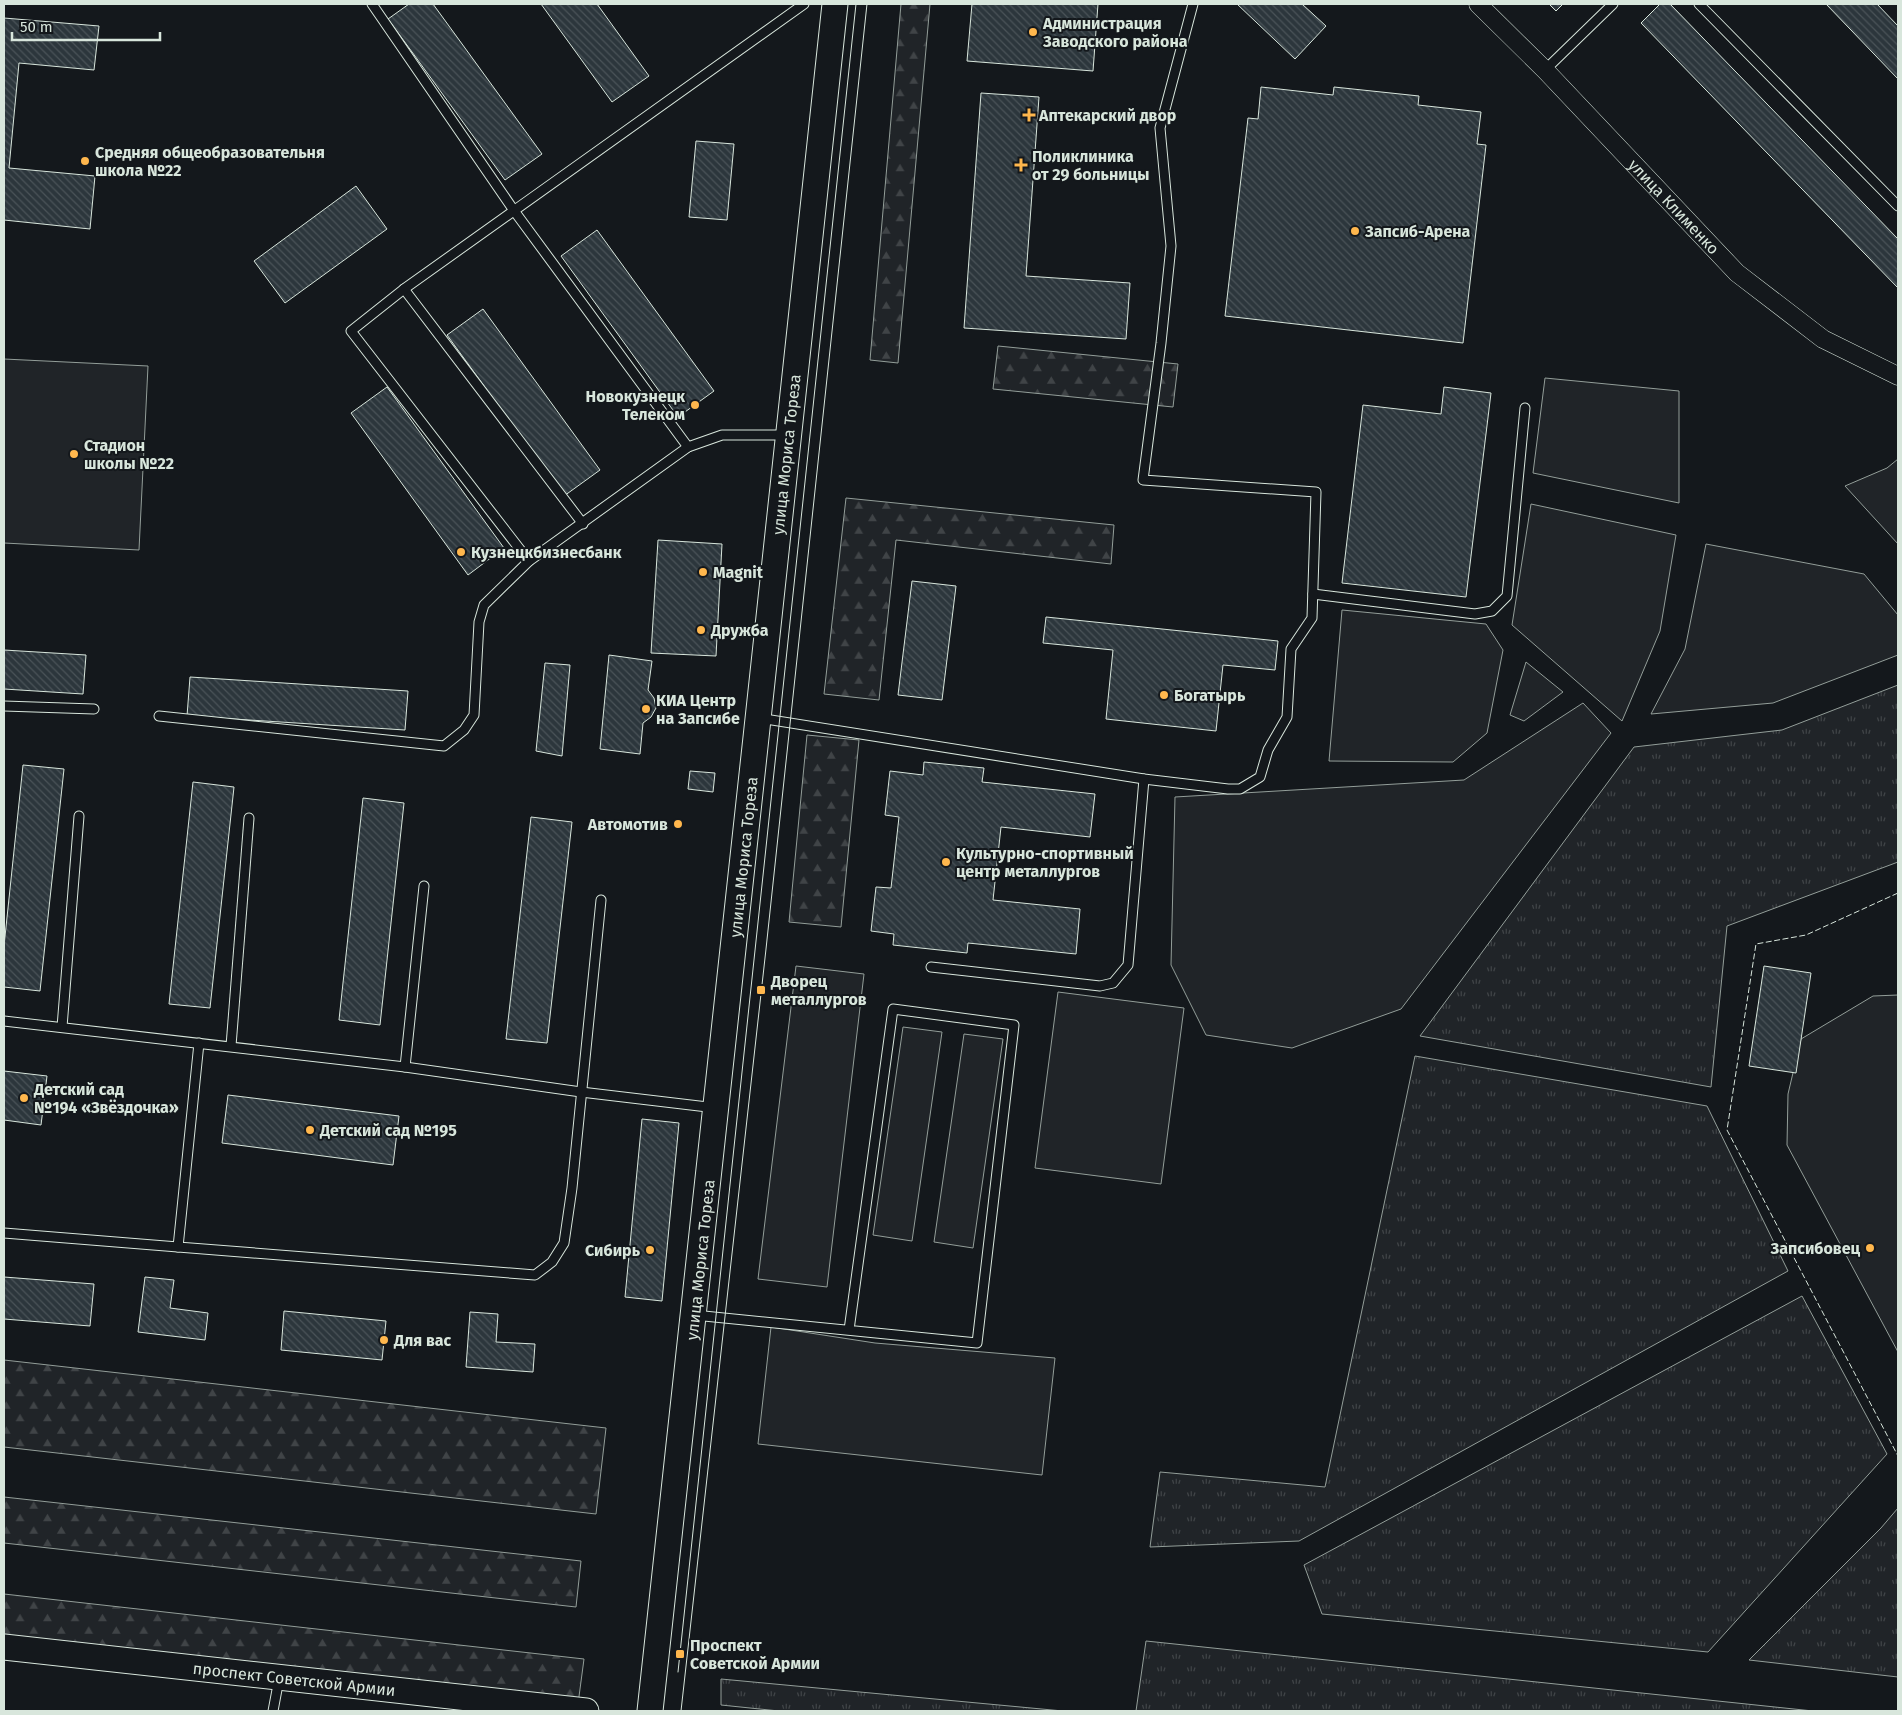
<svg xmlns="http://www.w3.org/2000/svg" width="1902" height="1715" font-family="'Fira Sans',sans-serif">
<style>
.grass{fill:#202428;stroke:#939e99}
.forest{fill:url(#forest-firs);stroke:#939e99}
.park{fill:url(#park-tufts);stroke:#939e99}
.building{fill:url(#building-back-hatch);stroke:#d8e6dc}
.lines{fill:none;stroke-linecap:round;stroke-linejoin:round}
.lane-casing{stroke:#d8e6dc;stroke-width:11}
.street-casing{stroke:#d8e6dc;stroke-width:19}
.secondary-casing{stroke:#d8e6dc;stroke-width:27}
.lane{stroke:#14181c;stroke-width:9}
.street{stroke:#14181c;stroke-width:18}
.secondary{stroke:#14181c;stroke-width:25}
.tram{stroke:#d8e6dc;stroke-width:1}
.fence{stroke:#d8e6dc;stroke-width:1;stroke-dasharray:6 2.5;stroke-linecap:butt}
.poi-dot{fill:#ffb74d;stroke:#14181c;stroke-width:2}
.labels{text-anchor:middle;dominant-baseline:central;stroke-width:4;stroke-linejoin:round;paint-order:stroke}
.poi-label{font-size:16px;font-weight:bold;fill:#d8e6dc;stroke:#14181c;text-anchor:start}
.street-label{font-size:16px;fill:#d8e6dc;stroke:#14181c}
</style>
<defs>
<pattern id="forest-firs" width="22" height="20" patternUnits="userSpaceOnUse" patternTransform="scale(1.25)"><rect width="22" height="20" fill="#202428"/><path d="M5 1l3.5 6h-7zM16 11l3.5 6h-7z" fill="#404447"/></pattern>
<pattern id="park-tufts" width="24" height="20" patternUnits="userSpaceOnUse" patternTransform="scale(1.25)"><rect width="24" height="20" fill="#202428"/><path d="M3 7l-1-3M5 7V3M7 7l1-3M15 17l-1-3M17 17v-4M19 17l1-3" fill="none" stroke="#404447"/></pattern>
<pattern id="building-back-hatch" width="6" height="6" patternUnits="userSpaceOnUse" patternTransform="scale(1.25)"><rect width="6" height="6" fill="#2c363c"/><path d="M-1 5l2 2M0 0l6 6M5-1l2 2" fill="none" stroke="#4a5358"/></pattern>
</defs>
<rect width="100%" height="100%" fill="#14181c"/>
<!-- grass -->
<g class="grass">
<polygon points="4,359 148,366 139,550 4,543"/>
<polygon points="1545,378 1679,391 1679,503 1533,473"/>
<polygon points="1898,459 1898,544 1845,486 1887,468"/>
<polygon points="1531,504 1676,535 1660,631 1622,721 1512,625"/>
<polygon points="1706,544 1864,574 1898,615 1898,655 1773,703 1651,714 1685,649"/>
<polygon points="1342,610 1486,624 1503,650 1487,733 1453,762 1329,761"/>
<polygon points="1526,662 1563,692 1524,721 1510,715"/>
<polygon points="1583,703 1611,733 1401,1009 1292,1048 1206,1035 1171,965 1175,797 1464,780"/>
<polygon points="796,966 864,974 827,1287 758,1279"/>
<polygon points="1058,992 1184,1008 1161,1184 1035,1168"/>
<polygon points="1898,995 1898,1352 1787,1145 1788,1094 1801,1039 1873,996"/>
<polygon points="903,1027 942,1032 912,1241 873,1235"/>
<polygon points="964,1034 1003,1039 973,1248 934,1242"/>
<polygon points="771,1327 875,1343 1055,1358 1042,1475 758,1444"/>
</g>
<!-- forest -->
<g class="forest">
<polygon points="901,4 930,4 898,363 870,360"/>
<polygon points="998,346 1178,364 1173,407 993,389"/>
<polygon points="846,498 1114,525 1111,564 896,540 879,700 824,694"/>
<polygon points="807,735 859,740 841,927 789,922"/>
<polygon points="4,1360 606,1428 596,1514 4,1447"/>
<polygon points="4,1497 581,1561 576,1607 4,1543"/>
<polygon points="4,1594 584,1659 578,1704 4,1640"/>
</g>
<!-- park -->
<g class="park">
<polygon points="1898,685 1898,862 1727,926 1711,1087 1420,1036 1634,747 1782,730"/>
<polygon points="1415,1056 1707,1106 1788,1271 1299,1541 1150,1547 1160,1472 1325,1487"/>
<polygon points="1802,1296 1887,1454 1708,1652 1322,1614 1304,1565"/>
<polygon points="1898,1508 1898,1677 1749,1660 1881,1528"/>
<polygon points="1146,1641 1813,1711 1136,1711"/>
<polygon points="721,1679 1063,1711 779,1711 721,1705"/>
</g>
<!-- building -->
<g class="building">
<polygon points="409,4 433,4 542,154 505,180 388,19"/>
<polygon points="541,4 597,4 649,76 612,102"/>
<polygon points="972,4 1098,4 1093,71 967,61"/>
<polygon points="1237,4 1302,4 1326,26 1295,59"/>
<polygon points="1549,4 1563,4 1556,11"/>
<polygon points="1660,4 1670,4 1898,239 1898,288 1641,23"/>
<polygon points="1826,4 1877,4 1898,26 1898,79"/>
<polygon points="4,18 99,26 94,70 19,63 9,168 95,176 90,229 4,220"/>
<polygon points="1261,87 1333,95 1334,87 1419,96 1418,105 1481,112 1477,144 1486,145 1463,343 1225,316 1248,118 1258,119"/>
<polygon points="981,93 1039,97 1026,276 1130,283 1126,339 964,328"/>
<polygon points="696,141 734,144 727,220 689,217"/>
<polygon points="356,186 387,229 285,303 254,261"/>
<polygon points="597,230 714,391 678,417 561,256"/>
<polygon points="483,309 600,470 564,496 447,335"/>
<polygon points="387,387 504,548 468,575 351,413"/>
<polygon points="1444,387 1491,393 1466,597 1342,583 1363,405 1441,414"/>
<polygon points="658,540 722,544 716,656 651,653"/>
<polygon points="912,581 956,586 942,700 898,695"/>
<polygon points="1046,617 1278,641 1275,670 1223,665 1216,731 1106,719 1113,650 1043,643"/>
<polygon points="4,650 86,655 83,694 4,689"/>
<polygon points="609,655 652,661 648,690 654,698 656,708 651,717 643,723 640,754 600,749"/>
<polygon points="545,663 570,665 562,756 536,751"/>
<polygon points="190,677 408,691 405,730 187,716"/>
<polygon points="924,762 984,768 982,782 1095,794 1090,837 1001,827 993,900 1080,909 1076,954 968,943 967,953 893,945 894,934 871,931 876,887 891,888 899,817 885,815 890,771 923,775"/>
<polygon points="23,765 64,769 40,991 4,987 4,946"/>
<polygon points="690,771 715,773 713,792 688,789"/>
<polygon points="193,782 234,787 210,1008 169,1004"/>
<polygon points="363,798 404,803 380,1025 339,1020"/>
<polygon points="531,817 572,822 547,1043 506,1039"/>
<polygon points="1764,966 1811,973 1796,1073 1749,1066"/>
<polygon points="4,1071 47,1076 41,1125 4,1120"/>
<polygon points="228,1095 399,1116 393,1165 222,1143"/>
<polygon points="642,1119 679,1123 662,1301 625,1297"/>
<polygon points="4,1277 94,1284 90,1326 4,1319"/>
<polygon points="145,1277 174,1280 170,1308 208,1313 205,1340 138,1332"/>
<polygon points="284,1311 386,1321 382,1360 281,1350"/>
<polygon points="470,1312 498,1314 496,1342 535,1344 533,1372 466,1367"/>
</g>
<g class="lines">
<!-- lane casing -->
<g class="lane-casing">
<g id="lane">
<polyline points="372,4 515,212 688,447"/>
<polyline points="1699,4 1898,206"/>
<polyline points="1545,70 1613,4"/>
<polyline points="404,289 583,524"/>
<polyline points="529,561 351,331 404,289 804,4"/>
<polyline points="1313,594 1475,614 1492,611 1507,596 1525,408"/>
<polyline points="4,706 94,709"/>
<polyline points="159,716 444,746 464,730 474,715 479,622 484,605 529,561 688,447 722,435 787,435"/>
<polyline points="759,718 1144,779 1228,789 1240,789 1260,777 1268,750 1287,717 1291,649 1312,618 1316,492 1143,480 1161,343 1171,246 1160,128 1193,4"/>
<polyline points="931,967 1100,986 1113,983 1128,965 1144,779"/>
<polyline points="4,1021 405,1067 581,1092 716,1108"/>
<polyline points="62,1027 79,816"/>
<polyline points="199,1043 178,1247 535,1275 552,1262 564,1243 572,1188 601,900"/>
<polyline points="231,1046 249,818"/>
<polyline points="405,1067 424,886"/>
<polyline points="4,1233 178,1247"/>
<polyline points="694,1315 977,1343 1014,1025 893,1009 849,1330"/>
<polyline points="273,1711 279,1679"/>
</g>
</g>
<!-- street casing -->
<g class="street-casing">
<g id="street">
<path id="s1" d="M 1478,4 L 1545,70 L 1737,273 L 1823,339 L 1898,376"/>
</g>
</g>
<!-- secondary casing -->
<g class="secondary-casing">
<g id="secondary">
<path id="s2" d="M 4,1647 L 586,1711"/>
<path id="s3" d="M 650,1711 C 715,1142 772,573 835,4"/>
</g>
</g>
<!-- lane -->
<use href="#lane" class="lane"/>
<!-- street -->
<use href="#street" class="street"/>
<!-- secondary -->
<use href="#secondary" class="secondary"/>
<!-- tram -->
<g class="tram">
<polyline points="678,1672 856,4"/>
<polyline points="681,1711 766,949 867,4"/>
</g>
<!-- fence -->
<polyline class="fence" points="1898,893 1806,935 1756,944 1727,1130 1898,1456"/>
</g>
<!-- markers -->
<g class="poi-dot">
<circle cx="1033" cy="32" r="5"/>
<path d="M1026.5 107.5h5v5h5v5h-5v5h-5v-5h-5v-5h5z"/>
<circle cx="85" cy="161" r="5"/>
<path d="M1018.5 157.5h5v5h5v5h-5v5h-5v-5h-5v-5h5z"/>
<circle cx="1355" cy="231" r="5"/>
<circle cx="695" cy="405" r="5"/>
<circle cx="74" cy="454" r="5"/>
<circle cx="461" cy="552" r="5"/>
<circle cx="703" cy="572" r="5"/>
<circle cx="701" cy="630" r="5"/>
<circle cx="1164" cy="695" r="5"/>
<circle cx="646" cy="709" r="5"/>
<circle cx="678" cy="824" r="5"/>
<circle cx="946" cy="862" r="5"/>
<rect x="756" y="985" width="10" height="10" rx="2.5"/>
<circle cx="24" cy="1098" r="5"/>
<circle cx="310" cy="1130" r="5"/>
<circle cx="1870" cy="1248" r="5"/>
<circle cx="650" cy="1250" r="5"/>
<circle cx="384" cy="1340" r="5"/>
<rect x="675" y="1649" width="10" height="10" rx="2.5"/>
</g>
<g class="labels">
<!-- poi labels -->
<g class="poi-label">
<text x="1043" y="23">Администрация<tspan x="1043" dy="18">Заводского района</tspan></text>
<text x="1039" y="115">Аптекарский двор</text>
<text x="95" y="152">Средняя общеобразовательня<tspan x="95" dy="18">школа №22</tspan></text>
<text x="1032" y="156">Поликлиника<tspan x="1032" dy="18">от 29 больницы</tspan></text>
<text x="1365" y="231">Запсиб-Арена</text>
<text x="685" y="396" text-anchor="end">Новокузнецк<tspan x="685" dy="18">Телеком</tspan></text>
<text x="84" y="445">Стадион<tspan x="84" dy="18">школы №22</tspan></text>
<text x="471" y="552">Кузнецкбизнесбанк</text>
<text x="713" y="572">Magnit</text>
<text x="711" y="630">Дружба</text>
<text x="1174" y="695">Богатырь</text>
<text x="656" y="700">КИА Центр<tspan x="656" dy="18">на Запсибе</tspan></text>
<text x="668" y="824" text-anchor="end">Автомотив</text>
<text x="956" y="853">Культурно-спортивный<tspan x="956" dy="18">центр металлургов</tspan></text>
<text x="771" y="981">Дворец<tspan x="771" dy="18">металлургов</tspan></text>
<text x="34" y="1089">Детский сад<tspan x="34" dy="18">№194 «Звёздочка»</tspan></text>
<text x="320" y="1130">Детский сад №195</text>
<text x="1860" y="1248" text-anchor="end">Запсибовец</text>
<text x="640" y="1250" text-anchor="end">Сибирь</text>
<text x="394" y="1340">Для вас</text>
<text x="690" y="1645">Проспект<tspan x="690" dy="18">Советской Армии</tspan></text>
</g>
<!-- street labels -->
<g class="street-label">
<text stroke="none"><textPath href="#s1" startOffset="282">улица Клименко</textPath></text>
<text stroke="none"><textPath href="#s3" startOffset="1264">улица Мориса Тореза</textPath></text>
<text stroke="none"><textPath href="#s3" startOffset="859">улица Мориса Тореза</textPath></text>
<text stroke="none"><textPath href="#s3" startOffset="454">улица Мориса Тореза</textPath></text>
<text stroke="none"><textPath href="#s2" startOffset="292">проспект Советской Армии</textPath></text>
</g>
</g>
<!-- border -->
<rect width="1902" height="1715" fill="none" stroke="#d8e6dc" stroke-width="10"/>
<!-- scale -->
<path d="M12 32v8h148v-8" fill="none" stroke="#d8e6dc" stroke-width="2.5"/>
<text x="20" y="32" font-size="15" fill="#d8e6dc" stroke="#14181c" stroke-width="4" paint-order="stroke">50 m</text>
</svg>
